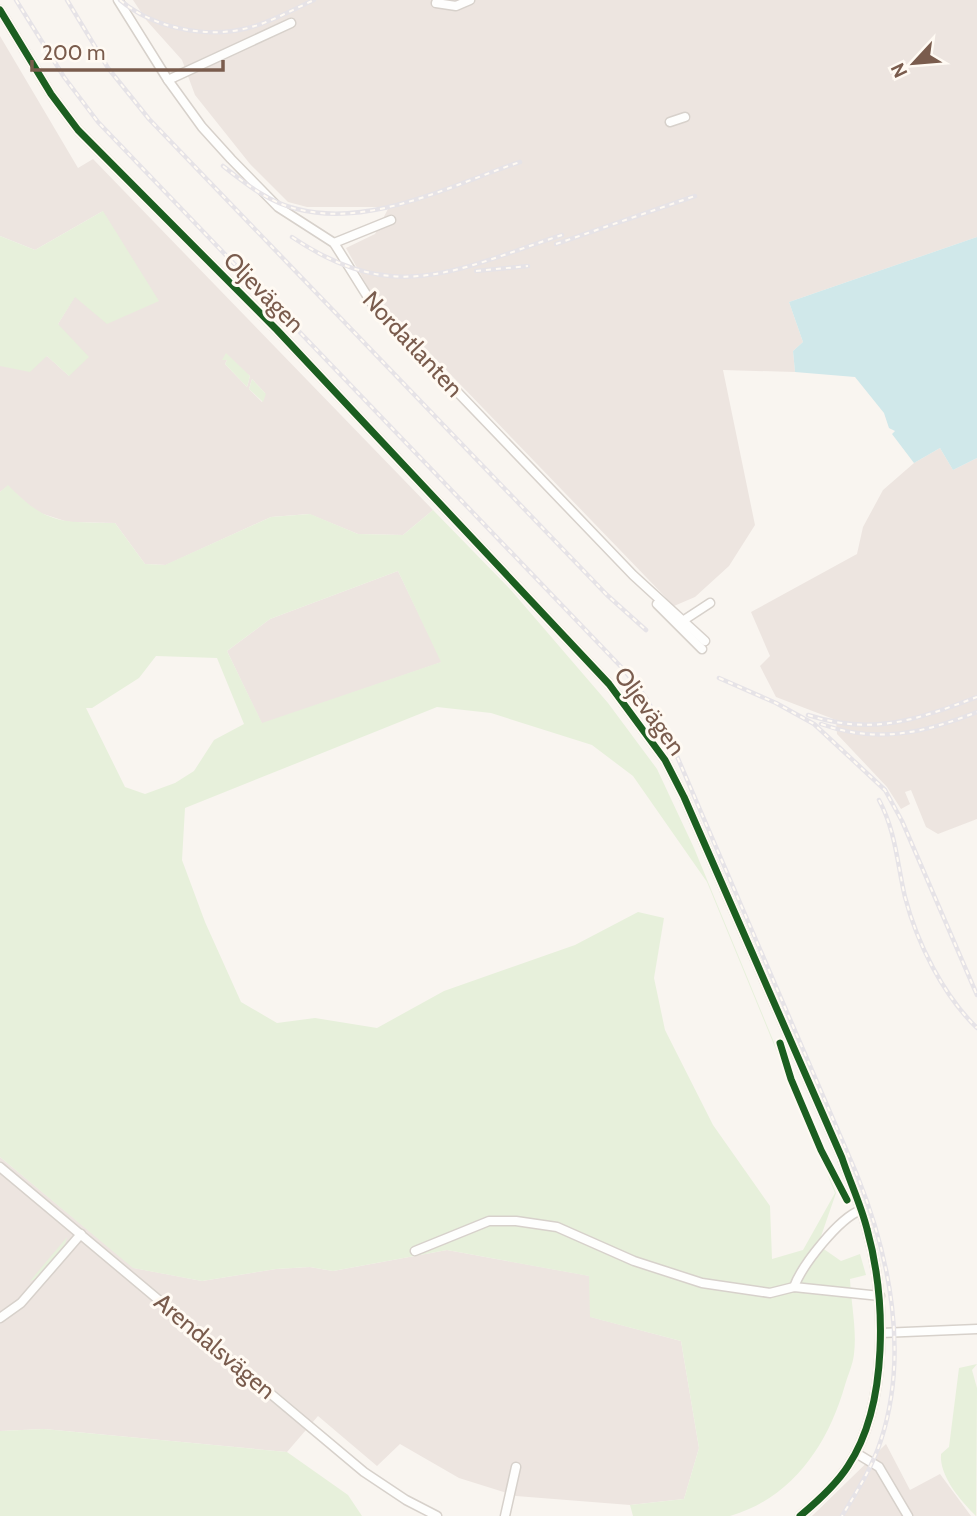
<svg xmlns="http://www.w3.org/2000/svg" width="977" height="1516" font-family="Cabin,sans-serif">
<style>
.industrial{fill:#ede5e0;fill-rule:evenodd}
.green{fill:#e7f0db;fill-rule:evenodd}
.water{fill:#d0e8ea}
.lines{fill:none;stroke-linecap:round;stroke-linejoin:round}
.minor-casing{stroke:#d7d1cb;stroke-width:11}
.minor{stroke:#fefefd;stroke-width:8}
.rail-casing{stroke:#e6e3e7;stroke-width:4.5}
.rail{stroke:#fffaf3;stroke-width:2;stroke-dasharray:5;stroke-linecap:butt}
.cycleway-casing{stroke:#fffaf3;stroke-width:11}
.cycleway{stroke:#1b5e20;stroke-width:7}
.labels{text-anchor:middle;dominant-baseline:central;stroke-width:6;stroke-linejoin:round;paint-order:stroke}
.street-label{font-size:24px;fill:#7a5c4d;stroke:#fffaf3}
</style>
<rect width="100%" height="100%" fill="#f9f5f0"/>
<!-- industrial -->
<g class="industrial">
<polygon points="133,0 977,0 977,237 789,302 803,342 793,351 795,372 723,370 755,525 729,566 695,597 674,606 370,291 346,248 375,234 389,207 307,207 288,202 250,164 195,95 182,60 147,21"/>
<path d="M 0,36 L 78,168 L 93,159 L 433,510 L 403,535 L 358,534 L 309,514 L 271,517 L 166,565 L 145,564 L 115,523 L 68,522 L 34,511 L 8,486 L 0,492 L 0,366 L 47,356 L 69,376 L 58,324 L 75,296 L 103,211 L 35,250 L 0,236 ZM 224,357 L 250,376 L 247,387 L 225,364 L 227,360 ZM 252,379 L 265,393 L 262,402 L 249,389 Z"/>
<polygon points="940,448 953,470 977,458 977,819 938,834 926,827 911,790 905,792 910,804 901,809 887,787 837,734 836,720 776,697 760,666 770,656 751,612 857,554 863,527 883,490 914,463"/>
<polygon points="398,571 442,662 262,724 227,651 270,619"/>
<polygon points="0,1157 134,1268 202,1281 276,1269 310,1267 333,1271 447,1250 590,1276 591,1317 681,1341 699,1448 684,1499 630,1505 516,1496 459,1478 400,1444 377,1466 318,1416 287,1452 44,1429 0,1431"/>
<polygon points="886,1444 910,1490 940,1474 971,1516 812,1516"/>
</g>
<!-- green -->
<g class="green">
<polygon points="103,211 159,301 107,324 75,297 58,324 89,357 69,376 47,356 30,372 0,366 0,236 35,250"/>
<polygon points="226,353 250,376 247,387 225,364 227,360 222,360"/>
<polygon points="252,379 266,394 263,402 249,389"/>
<path d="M 8,485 C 47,525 61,522 115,523 L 145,564 L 165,565 L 271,517 L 310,514 L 358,534 L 403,535 L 433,510 L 510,589 L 608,703 L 657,769 L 694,848 L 836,1193 L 818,1245 L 841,1261 L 860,1254 L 866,1275 L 850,1279 C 851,1303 857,1330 854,1354 C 853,1364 848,1375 845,1385 C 828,1445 792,1498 730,1516 L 633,1516 L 630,1505 L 684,1499 L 699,1448 L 681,1341 L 590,1317 L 589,1276 L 447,1250 L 333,1271 L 310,1267 L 276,1269 L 202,1281 L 133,1268 L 0,1157 L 0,492 ZM 398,571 L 441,662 L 262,723 L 227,651 L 270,619 ZM 156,656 L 217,658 L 244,724 L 214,740 L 194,771 L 175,783 L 145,794 L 125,787 L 86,708 L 92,708 L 139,678 ZM 437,707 L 491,713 L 592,745 L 633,776 L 707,882 L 835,1193 L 803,1250 L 772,1259 L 770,1206 L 713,1125 L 665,1030 L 654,978 L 664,918 L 638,912 L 575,945 L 444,991 L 377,1028 L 315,1018 L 277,1023 L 241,1002 L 205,922 L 182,860 L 185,808 Z"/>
<polygon points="67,1237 65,1245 37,1279 30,1281"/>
<path d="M 977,1364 L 972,1370 L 977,1388 L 976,1516 C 961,1501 939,1476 941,1454 L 949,1447 L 959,1368 Z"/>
<polygon points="44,1429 287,1452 348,1495 362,1516 0,1516 0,1431"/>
</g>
<!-- water -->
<polygon class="water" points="977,237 977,458 953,470 940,448 914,463 892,434 895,431 889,428 884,413 855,377 795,372 793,351 803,342 789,302"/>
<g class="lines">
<!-- minor casing -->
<g class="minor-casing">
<g id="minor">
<polyline points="118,0 168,80 202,127 231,159 278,207 334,243 371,302 633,575 705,641"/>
<polyline points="436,3 456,6 470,0"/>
<path d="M 0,10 L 51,94 L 78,130 L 277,330 L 609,684 L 665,760 L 684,797 L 842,1158 C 850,1182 861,1205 867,1229 C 886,1298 889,1404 848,1466 C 836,1485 818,1501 800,1516"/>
<polyline points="168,80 291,23"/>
<polyline points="670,122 685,117"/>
<polyline points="334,243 391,220"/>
<polyline points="657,604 702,649"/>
<polyline points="681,622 710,603"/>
<polyline points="0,1167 364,1472 406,1500 437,1516"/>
<polyline points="415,1251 489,1221 516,1221 557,1227 634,1261 702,1283 770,1293 794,1287 880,1296"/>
<path d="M 794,1287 C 802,1265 839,1218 861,1210"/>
<polyline points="0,1318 21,1303 81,1234"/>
<polyline points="881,1333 977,1329"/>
<polyline points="856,1453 879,1467 908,1516"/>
<polyline points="505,1516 516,1467"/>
</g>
</g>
<!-- minor -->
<use href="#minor" class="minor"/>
<!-- rail casing -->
<g class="rail-casing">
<g id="rail">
<path d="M 16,0 L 64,77 L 98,122 L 625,671 L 646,698 L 670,740 L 857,1175 C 890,1257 909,1354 881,1440 C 872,1468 857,1491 842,1516"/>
<polyline points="67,0 108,68 149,119 607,595 646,630"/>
<path d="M 120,0 C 153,28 206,39 248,28 C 271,22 292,10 314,0"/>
<path d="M 223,166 C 246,184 268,202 297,209 C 371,228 451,185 520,162"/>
<path d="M 292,237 C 396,307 455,270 562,235"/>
<polyline points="556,244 695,196"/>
<polyline points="476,271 528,266"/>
<polyline points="719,678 776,703 814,724 885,790 902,821 977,995"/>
<path d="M 808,715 C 873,736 916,720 977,697"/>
<path d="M 821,724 C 877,744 924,733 977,712"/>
<path d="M 879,800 C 896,832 897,863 905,897 C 917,943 943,995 977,1028"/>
</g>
</g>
<!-- rail -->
<use href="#rail" class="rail"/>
<!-- cycleway casing -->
<g class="cycleway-casing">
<g id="cycleway">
<path d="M 0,10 L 51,94 L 78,130 L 277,330 L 609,684 L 665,760 L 684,797 L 842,1158 C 850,1182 861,1205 867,1229 C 886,1298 889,1404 848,1466 C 836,1485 818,1501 800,1516"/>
<polyline points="780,1043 791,1079 821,1150 847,1200"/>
</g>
</g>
<!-- cycleway -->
<use href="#cycleway" class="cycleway"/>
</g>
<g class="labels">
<!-- street labels -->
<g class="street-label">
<text transform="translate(264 292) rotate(45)">Oljevägen</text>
<text transform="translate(413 344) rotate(47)">Nordatlanten</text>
<text transform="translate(650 711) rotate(54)">Oljevägen</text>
<text transform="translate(215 1346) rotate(40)">Arendalsvägen</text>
</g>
</g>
<!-- north arrow -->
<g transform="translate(914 63) rotate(244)" stroke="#fffaf3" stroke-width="5" paint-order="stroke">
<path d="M0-5L12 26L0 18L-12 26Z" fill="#7a5c4d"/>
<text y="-10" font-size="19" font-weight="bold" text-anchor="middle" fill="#7a5c4d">N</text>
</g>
<!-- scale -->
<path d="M32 60v10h191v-10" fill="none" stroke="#7a5c4d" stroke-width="3.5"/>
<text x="42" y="60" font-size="21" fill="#7a5c4d" stroke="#fffaf3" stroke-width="5" paint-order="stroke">200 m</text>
</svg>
